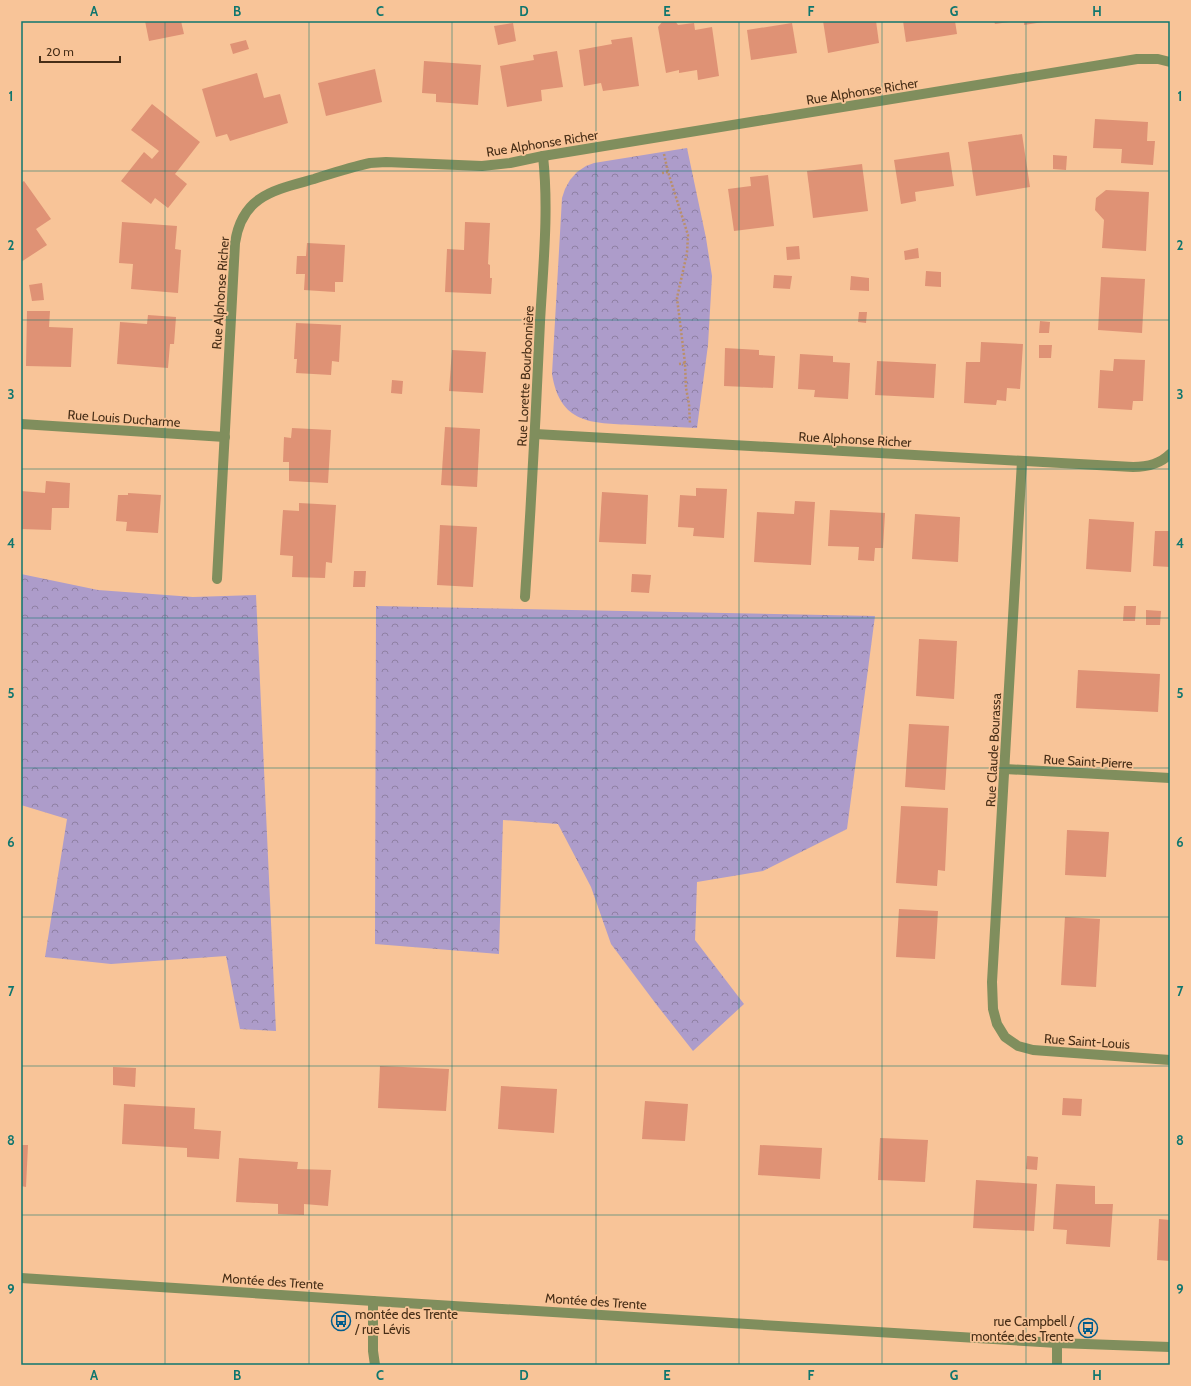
<svg xmlns="http://www.w3.org/2000/svg" width="1191" height="1386" font-family="Cabin,sans-serif">
<style>
.forest{fill:url(#forest-crowns)}
.building{fill:#df9275}
.lines{fill:none;stroke-linecap:round;stroke-linejoin:round}
.path{stroke:#ba8f6b;stroke-width:2.5;stroke-dasharray:2 2;stroke-linecap:butt}
.minor{stroke:#808e5d;stroke-width:10}
.grid{fill:none;stroke:#0f766e;stroke-width:1;stroke-opacity:0.55}
.labels{text-anchor:middle;dominant-baseline:central;stroke-width:3.5;stroke-linejoin:round;paint-order:stroke}
.street-label{font-size:13px;fill:#472e17;stroke:#f8c498}
.poi-label{font-size:13px;fill:#472e17;stroke:#f8c498;text-anchor:start}
.neatline{fill:none;stroke:#0f766e;stroke-width:1.5}
.grid-label{font-size:13px;text-anchor:middle;font-weight:bold;fill:#0f766e}
</style>
<defs>
<pattern id="forest-crowns" width="20" height="18" patternUnits="userSpaceOnUse"><rect width="20" height="18" fill="#ad9cca"/><path d="M2 6a3 3 0 1 1 6 0M12 15a3 3 0 1 1 6 0" fill="none" stroke="#8f80a3"/></pattern>
</defs>
<rect width="100%" height="100%" fill="#f8c498"/>
<!-- forest -->
<g class="forest">
<path d="M 687,148 L 706,238 L 712,276 L 708,345 L 697,428 C 676,427 654,426 633,425 C 591,423 560,424 552,374 L 562,198 L 565,189 L 570,180 L 577,172 L 586,166 L 594,163 Z"/>
<polygon points="21,574 98,590 193,597 256,595 276,1031 240,1029 226,956 111,964 45,957 67,819 21,805"/>
<polygon points="376,606 875,616 847,829 763,871 697,882 695,940 744,1004 693,1051 656,1004 611,944 591,887 558,824 503,820 499,954 375,944"/>
</g>
<!-- building -->
<g class="building">
<polygon points="145,21 181,21 184,34 149,41"/>
<polygon points="663,21 675,21 678,25 694,23 695,30 712,27 719,76 698,80 697,70 679,73 679,70 666,73 658,27"/>
<polygon points="823,21 876,21 879,43 828,53"/>
<polygon points="903,21 955,21 957,34 906,42"/>
<polygon points="994,21 1009,21 1009,22 995,24"/>
<polygon points="1024,21 1043,21 1043,22 1024,25"/>
<polygon points="513,23 516,41 498,45 494,26"/>
<polygon points="792,23 797,53 751,60 747,30"/>
<polygon points="632,37 639,86 603,91 601,83 584,86 579,50 612,44 611,40"/>
<polygon points="246,40 249,49 233,54 230,44"/>
<polygon points="557,51 563,87 541,90 542,101 507,107 500,66 534,60 533,55"/>
<polygon points="424,61 481,65 478,105 436,102 436,94 422,93"/>
<polygon points="375,69 382,102 326,116 318,83"/>
<polygon points="257,73 264,98 280,94 288,123 230,141 227,134 216,137 202,89"/>
<polygon points="152,104 200,142 175,174 187,184 168,208 155,198 151,204 121,181 144,152 152,159 159,151 131,130"/>
<polygon points="1095,119 1148,122 1147,141 1155,141 1153,165 1121,163 1122,149 1093,148"/>
<polygon points="1022,134 1030,187 976,196 968,142"/>
<polygon points="949,152 954,186 915,192 916,201 901,204 894,160"/>
<polygon points="1053,155 1067,156 1066,170 1053,169"/>
<polygon points="862,164 868,211 813,218 807,171"/>
<polygon points="768,175 774,226 734,231 728,189 751,186 750,177"/>
<polygon points="24,181 51,219 36,229 47,245 21,262 21,183"/>
<polygon points="1106,190 1149,192 1146,251 1102,248 1104,220 1095,210 1096,198"/>
<polygon points="122,222 177,226 175,249 181,250 178,293 131,289 133,264 119,263"/>
<polygon points="465,222 490,223 488,264 490,265 490,278 492,278 491,294 445,292 447,249 464,250"/>
<polygon points="307,243 345,245 343,282 335,282 335,292 304,290 305,274 296,274 297,256 306,256"/>
<polygon points="799,246 800,259 787,260 786,247"/>
<polygon points="918,248 919,258 905,260 904,251"/>
<polygon points="926,271 941,272 941,287 925,286"/>
<polygon points="774,275 792,276 790,289 773,288"/>
<polygon points="851,276 869,278 869,291 850,290"/>
<polygon points="1101,277 1145,279 1142,333 1098,330"/>
<polygon points="42,283 44,300 32,301 29,285"/>
<polygon points="27,311 50,311 49,327 73,328 71,367 26,366"/>
<polygon points="859,312 867,312 866,323 858,322"/>
<polygon points="148,315 176,317 174,344 170,344 168,368 117,364 120,322 147,324"/>
<polygon points="1040,321 1050,322 1049,333 1039,333"/>
<polygon points="296,323 341,325 339,362 332,361 331,375 296,373 297,359 294,359"/>
<polygon points="981,342 1023,344 1020,389 1007,388 1006,401 997,400 996,405 964,403 966,362 980,362"/>
<polygon points="1039,345 1052,345 1051,358 1039,358"/>
<polygon points="725,348 759,350 759,355 775,356 773,388 724,386"/>
<polygon points="452,350 486,352 483,393 449,391"/>
<polygon points="800,354 833,356 833,362 850,363 848,399 814,397 815,390 798,389"/>
<polygon points="1114,359 1145,360 1143,401 1133,401 1132,410 1098,408 1100,370 1113,371"/>
<polygon points="877,361 936,364 934,398 875,395"/>
<polygon points="392,380 403,381 402,394 391,393"/>
<polygon points="445,427 480,429 477,487 441,485"/>
<polygon points="292,428 331,430 328,483 289,481 289,462 283,462 284,437 291,438"/>
<polygon points="46,481 70,483 69,508 52,508 51,530 21,529 21,491 45,493"/>
<polygon points="696,488 727,489 724,538 693,536 694,528 678,527 680,495 696,496"/>
<polygon points="602,492 648,495 646,544 599,542"/>
<polygon points="128,493 161,495 158,533 126,531 127,522 116,521 118,495 128,495"/>
<polygon points="795,501 815,502 811,565 754,562 757,512 794,514"/>
<polygon points="299,503 336,505 332,563 326,562 325,578 292,577 293,556 280,555 283,510 299,511"/>
<polygon points="830,510 885,513 883,548 875,548 874,561 858,560 859,547 828,546"/>
<polygon points="915,514 960,517 958,562 912,559"/>
<polygon points="1089,519 1134,522 1131,572 1086,569"/>
<polygon points="440,525 477,527 473,587 437,585"/>
<polygon points="1155,531 1170,531 1170,567 1153,566"/>
<polygon points="354,571 366,571 365,587 353,587"/>
<polygon points="632,574 651,575 649,593 631,592"/>
<polygon points="1124,606 1136,606 1135,621 1123,621"/>
<polygon points="1146,610 1161,611 1160,625 1146,625"/>
<polygon points="919,639 957,641 954,699 916,696"/>
<polygon points="1078,670 1160,674 1158,712 1076,708"/>
<polygon points="909,724 949,726 945,790 905,787"/>
<polygon points="901,806 948,808 945,871 938,870 937,886 896,883"/>
<polygon points="1067,830 1109,832 1106,877 1065,875"/>
<polygon points="899,909 938,911 935,959 896,957"/>
<polygon points="1065,917 1100,919 1096,987 1061,985"/>
<polygon points="380,1066 449,1069 446,1111 378,1108"/>
<polygon points="113,1067 136,1068 135,1087 113,1085"/>
<polygon points="501,1086 557,1089 554,1133 498,1129"/>
<polygon points="1063,1098 1082,1099 1081,1116 1062,1115"/>
<polygon points="645,1101 688,1104 685,1141 642,1139"/>
<polygon points="124,1104 195,1108 194,1129 221,1131 219,1159 187,1157 187,1148 122,1144"/>
<polygon points="880,1138 928,1140 925,1182 878,1180"/>
<polygon points="21,1145 28,1145 26,1187 21,1186"/>
<polygon points="760,1145 822,1148 820,1179 758,1175"/>
<polygon points="1027,1156 1038,1157 1037,1170 1026,1169"/>
<polygon points="239,1158 298,1162 297,1169 331,1170 328,1206 304,1204 304,1215 278,1214 278,1204 236,1202"/>
<polygon points="976,1180 1037,1184 1034,1231 973,1228"/>
<polygon points="1056,1184 1095,1186 1095,1204 1113,1204 1110,1247 1066,1244 1067,1230 1053,1229"/>
<polygon points="1159,1219 1170,1220 1170,1261 1157,1260"/>
</g>
<g class="lines">
<!-- path -->
<g class="path">
<polyline points="664,154 668,172 688,235 687,253 677,298 685,363 686,388 689,404 690,424"/>
<polyline points="662,173 668,172"/>
<polyline points="679,364 685,363"/>
</g>
<!-- minor -->
<g class="minor">
<polyline points="21,424 225,437"/>
<path d="M 535,434 L 1133,467 C 1147,467 1160,464 1170,454"/>
<polyline points="1022,461 992,982 993,1009 997,1024 1005,1037 1018,1046 1033,1050 1170,1060"/>
<path d="M 217,579 L 235,243 C 242,195 275,190 314,179 C 333,173 351,167 370,163 L 386,162 L 482,166 L 510,163 L 543,156 L 1137,59 L 1158,59 L 1170,62"/>
<path d="M 525,597 C 531,506 536,414 540,322 C 543,267 549,211 543,156"/>
<polyline points="1005,769 1170,778"/>
<polyline points="21,1278 373,1301 1057,1343 1170,1347"/>
<polyline points="373,1301 373,1351 375,1365"/>
<polyline points="1057,1365 1057,1343"/>
</g>
</g>
<!-- grid -->
<path class="grid" d="M 165,21 L 165,1365M 309,21 L 309,1365M 452,21 L 452,1365M 596,21 L 596,1365M 739,21 L 739,1365M 882,21 L 882,1365M 1026,21 L 1026,1365M 21,171 L 1170,171M 21,320 L 1170,320M 21,469 L 1170,469M 21,618 L 1170,618M 21,768 L 1170,768M 21,917 L 1170,917M 21,1066 L 1170,1066M 21,1215 L 1170,1215"/>
<!-- icons -->
<defs>
<g id="bus-ring" transform="scale(1)"><circle r="9.5" fill="#f8c498" stroke="#005c8d" stroke-width="1.5"/><path d="M-5-6H5V4H4V6H2V4H-2V6H-4V4H-5ZM-3.5-4V0h7V-4ZM-3.5 1.2v1.5H-2V1.2ZM2 1.2v1.5H3.5V1.2Z" fill="#005c8d"/></g>
</defs>
<g fill-rule="evenodd">
<use href="#bus-ring" x="341" y="1321"/>
<use href="#bus-ring" x="1088" y="1328"/>
</g>
<g class="labels">
<!-- street labels -->
<g class="street-label">
<text transform="translate(862 91) rotate(-9)">Rue Alphonse Richer</text>
<text transform="translate(542 143) rotate(-9)">Rue Alphonse Richer</text>
<text transform="translate(220 293) rotate(-86)">Rue Alphonse Richer</text>
<text transform="translate(525 376) rotate(-87)">Rue Lorette Bourbonnière</text>
<text transform="translate(124 418) rotate(4)">Rue Louis Ducharme</text>
<text transform="translate(855 439) rotate(3)">Rue Alphonse Richer</text>
<text transform="translate(993 750) rotate(-87)">Rue Claude Bourassa</text>
<text transform="translate(1088 761) rotate(3)">Rue Saint-Pierre</text>
<text transform="translate(1087 1041) rotate(4)">Rue Saint-Louis</text>
<text transform="translate(273 1281) rotate(4)">Montée des Trente</text>
<text transform="translate(596 1301) rotate(4)">Montée des Trente</text>
</g>
<!-- poi labels -->
<g class="poi-label">
<text x="355" y="1314">montée des Trente<tspan x="355" dy="15">/ rue Lévis</tspan></text>
<text x="1074" y="1321" text-anchor="end">rue Campbell /<tspan x="1074" dy="15">montée des Trente</tspan></text>
</g>
</g>
<!-- border -->
<rect width="1191" height="1386" fill="none" stroke="#f8c498" stroke-width="44"/>
<!-- scale -->
<path d="M40 56v6h80v-6" fill="none" stroke="#472e17" stroke-width="2"/>
<text x="46" y="56" font-size="12" fill="#472e17" stroke="#f8c498" stroke-width="3" paint-order="stroke">20 m</text>
<rect x="22" y="22" width="1147" height="1342" class="neatline"/>
<g class="grid-label">
<text x="94" y="16">A</text>
<text x="237" y="16">B</text>
<text x="380" y="16">C</text>
<text x="524" y="16">D</text>
<text x="667" y="16">E</text>
<text x="811" y="16">F</text>
<text x="954" y="16">G</text>
<text x="1097" y="16">H</text>
<text x="11" y="101">1</text>
<text x="1180" y="101">1</text>
<text x="11" y="250">2</text>
<text x="1180" y="250">2</text>
<text x="11" y="399">3</text>
<text x="1180" y="399">3</text>
<text x="11" y="548">4</text>
<text x="1180" y="548">4</text>
<text x="11" y="698">5</text>
<text x="1180" y="698">5</text>
<text x="11" y="847">6</text>
<text x="1180" y="847">6</text>
<text x="11" y="996">7</text>
<text x="1180" y="996">7</text>
<text x="11" y="1145">8</text>
<text x="1180" y="1145">8</text>
<text x="11" y="1294">9</text>
<text x="1180" y="1294">9</text>
<text x="94" y="1380">A</text>
<text x="237" y="1380">B</text>
<text x="380" y="1380">C</text>
<text x="524" y="1380">D</text>
<text x="667" y="1380">E</text>
<text x="811" y="1380">F</text>
<text x="954" y="1380">G</text>
<text x="1097" y="1380">H</text>
</g>
</svg>
